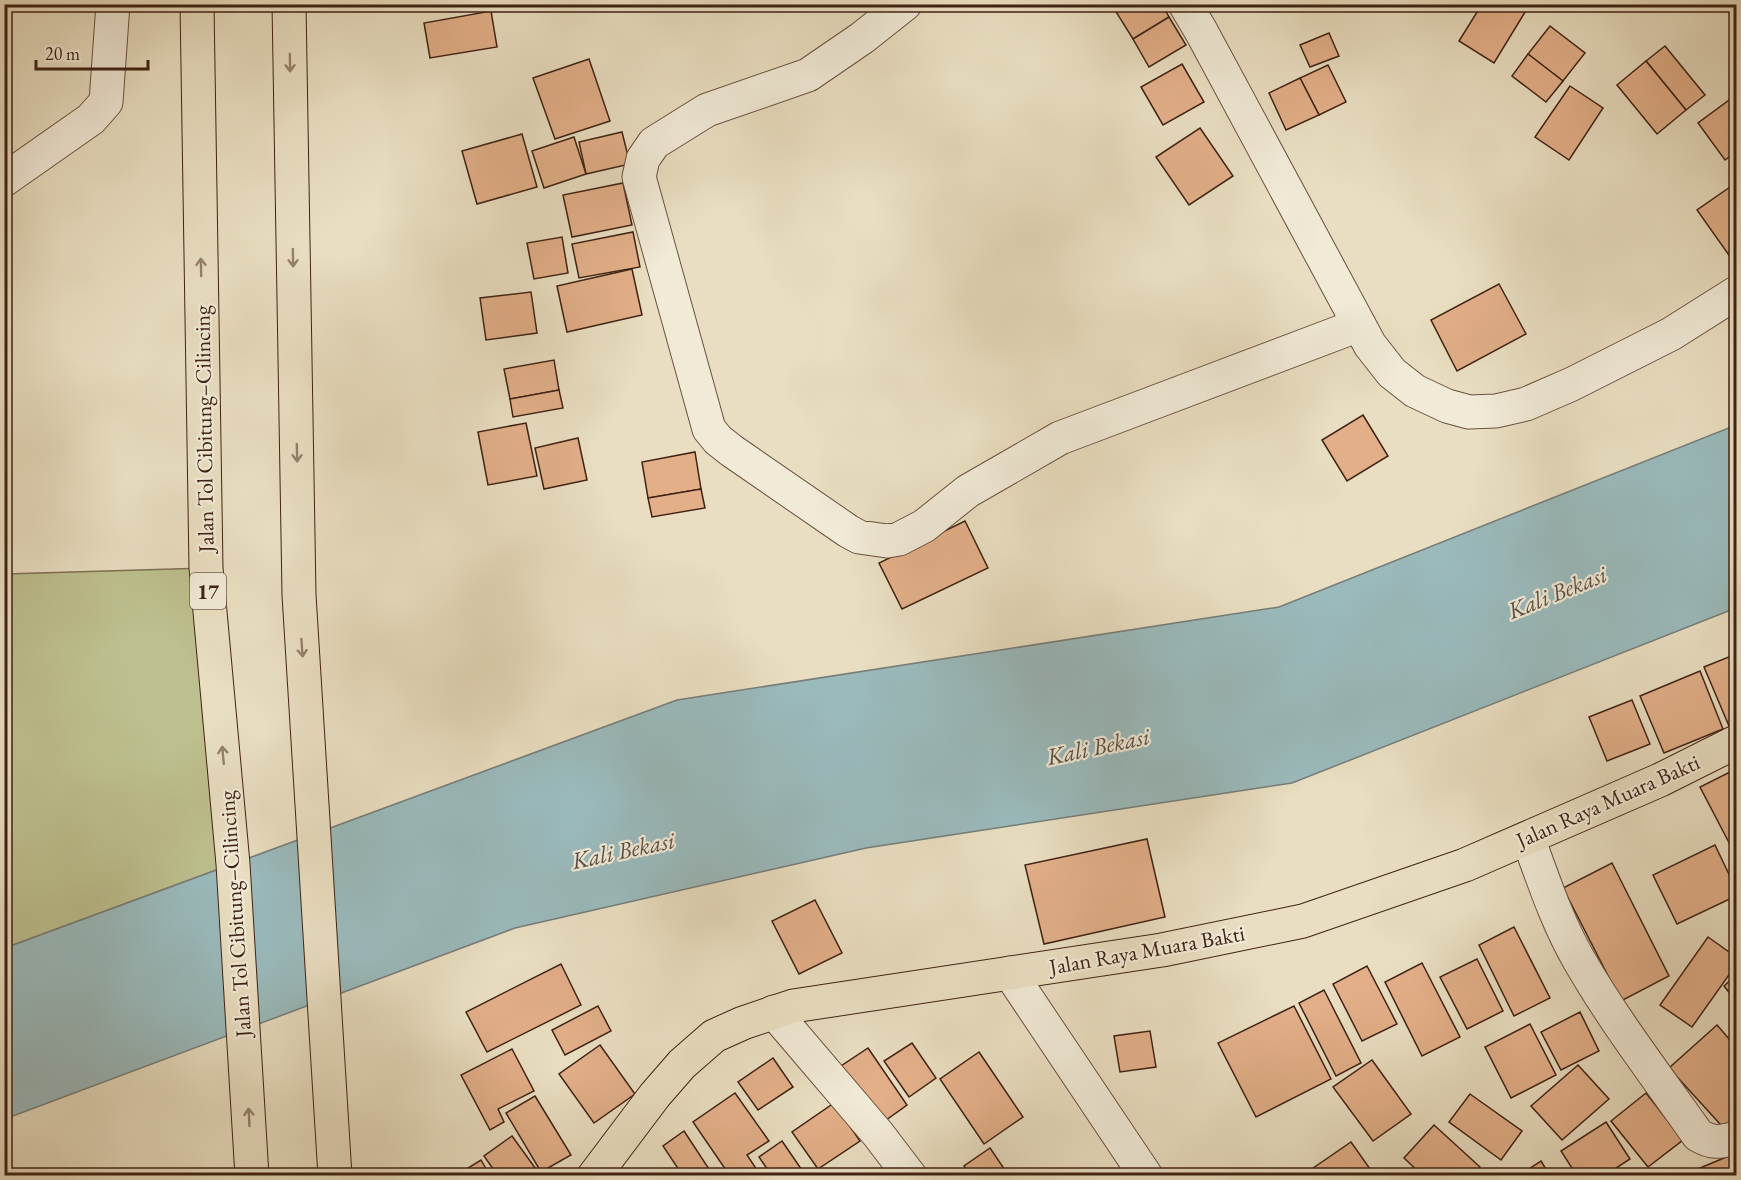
<svg xmlns="http://www.w3.org/2000/svg" width="1741" height="1180" font-family="'EB Garamond',serif">
<style>
.green{fill:#bdbf8e;stroke:#7e7051;stroke-width:1.5}
.water{fill:#9ababc;stroke:#767d79;stroke-width:1.5}
.building{fill:#e2af88;stroke:#3f2214;stroke-width:1.5}
.lines{fill:none;stroke-linecap:round;stroke-linejoin:round}
.street-casing{stroke:#6a513f;stroke-width:35}
.primary-casing{stroke:#3f2214;stroke-width:35}
.highway-casing{stroke:#3f2214;stroke-width:35}
.street{stroke:#f1ead7;stroke-width:33}
.primary{stroke:#e9dec1;stroke-width:33}
.highway{stroke:#e9dec1;stroke-width:33}
.oneway{stroke:#94806a}
.labels{text-anchor:middle;dominant-baseline:central;stroke-width:4.5;stroke-linejoin:round;paint-order:stroke}
.shield{fill:#f1ead7;stroke:#745e4e;stroke-width:1.5}
.shield-label{font-size:21px;font-weight:bold;fill:#3f2214}
.street-label{font-size:22px;fill:#3f2214;stroke:#f1ead7}
.water-label{font-size:24px;font-style:italic;fill:#5a5046;stroke:#f1ead7}
</style>
<rect width="100%" height="100%" fill="#e9dec1"/>
<filter id="stains"><feTurbulence type="fractalNoise" baseFrequency=".00333" numOctaves="4"/><feColorMatrix values="0 0 0 0 .2 0 0 0 0 .09 0 0 0 0 .02 0 0 0 .5 -.17"/></filter>
<radialGradient id="worn" r=".72"><stop offset=".6" stop-color="#630" stop-opacity="0"/><stop offset="1" stop-color="#630" stop-opacity=".3"/></radialGradient>
<!-- green -->
<polygon class="green" points="206,568 233,864 5,948 5,574"/>
<!-- water -->
<polygon class="water" points="1736,425 1736,608 1292,783 866,848 515,928 5,1119 5,948 677,700 1279,607"/>
<!-- building -->
<g class="building">
<polygon points="1117,4 1162,4 1169,17 1133,39 1113,7"/>
<polygon points="1482,4 1530,4 1494,63 1459,41"/>
<polygon points="491,11 497,47 430,58 424,23"/>
<polygon points="1169,17 1186,45 1149,67 1133,39"/>
<polygon points="1550,26 1585,53 1563,81 1528,54"/>
<polygon points="1329,33 1339,56 1310,67 1300,45"/>
<polygon points="1665,46 1705,95 1686,110 1646,61"/>
<polygon points="1528,54 1563,81 1546,102 1512,76"/>
<polygon points="589,59 610,121 555,139 533,78"/>
<polygon points="1646,61 1686,110 1657,134 1617,85"/>
<polygon points="1182,64 1204,102 1163,125 1141,87"/>
<polygon points="1328,65 1346,102 1319,115 1300,78"/>
<polygon points="1300,78 1319,115 1286,130 1269,93"/>
<polygon points="1570,86 1603,108 1569,160 1535,137"/>
<polygon points="1736,95 1736,152 1725,160 1698,123"/>
<polygon points="1200,128 1233,176 1189,205 1156,157"/>
<polygon points="622,132 630,164 586,174 579,142"/>
<polygon points="522,134 537,187 477,204 462,151"/>
<polygon points="574,137 586,174 544,188 532,151"/>
<polygon points="623,183 632,225 572,237 563,195"/>
<polygon points="1733,185 1736,190 1736,265 1697,210"/>
<polygon points="633,232 640,267 579,278 572,244"/>
<polygon points="562,237 568,273 534,279 527,243"/>
<polygon points="632,269 642,315 567,332 557,286"/>
<polygon points="1499,284 1526,334 1457,371 1431,320"/>
<polygon points="531,292 537,333 486,340 480,298"/>
<polygon points="554,360 559,390 510,399 504,369"/>
<polygon points="559,390 563,408 513,417 510,399"/>
<polygon points="1363,415 1388,456 1347,481 1322,440"/>
<polygon points="526,423 537,476 488,485 478,432"/>
<polygon points="578,438 587,480 544,489 535,448"/>
<polygon points="695,452 701,489 648,498 642,462"/>
<polygon points="701,489 705,508 652,517 648,498"/>
<polygon points="965,521 988,568 902,609 879,563"/>
<polygon points="1736,654 1736,723 1729,726 1704,667"/>
<polygon points="1700,671 1723,729 1664,753 1640,696"/>
<polygon points="1632,700 1650,744 1607,761 1589,717"/>
<polygon points="1736,769 1736,856 1700,787"/>
<polygon points="1147,839 1165,917 1044,944 1025,865"/>
<polygon points="1715,845 1736,889 1736,896 1677,924 1653,875"/>
<polygon points="1612,863 1669,976 1621,1001 1563,888"/>
<polygon points="815,900 842,953 799,974 772,921"/>
<polygon points="1514,927 1550,998 1514,1016 1479,945"/>
<polygon points="1708,937 1736,957 1736,965 1692,1027 1660,1005"/>
<polygon points="1477,959 1503,1011 1467,1029 1440,977"/>
<polygon points="1422,963 1460,1037 1422,1056 1385,982"/>
<polygon points="561,964 581,1005 487,1052 466,1012"/>
<polygon points="1367,966 1397,1024 1362,1041 1333,984"/>
<polygon points="1736,975 1736,1001 1724,986"/>
<polygon points="1324,990 1361,1063 1336,1076 1299,1003"/>
<polygon points="598,1006 611,1031 565,1055 552,1030"/>
<polygon points="1294,1006 1331,1079 1256,1117 1218,1043"/>
<polygon points="1580,1012 1599,1051 1561,1070 1541,1032"/>
<polygon points="1530,1024 1556,1075 1511,1098 1485,1047"/>
<polygon points="1717,1025 1736,1047 1736,1130 1730,1135 1669,1068"/>
<polygon points="1150,1031 1156,1067 1120,1072 1114,1036"/>
<polygon points="912,1043 936,1078 909,1097 884,1061"/>
<polygon points="600,1045 635,1094 594,1123 559,1074"/>
<polygon points="868,1048 907,1105 875,1128 835,1070"/>
<polygon points="512,1049 534,1091 498,1109 504,1122 490,1130 461,1075"/>
<polygon points="979,1052 1023,1117 984,1144 940,1079"/>
<polygon points="773,1058 793,1087 758,1110 738,1082"/>
<polygon points="1372,1060 1411,1114 1373,1141 1333,1087"/>
<polygon points="1578,1065 1609,1099 1562,1140 1531,1106"/>
<polygon points="735,1093 769,1141 747,1155 761,1176 730,1176 693,1122"/>
<polygon points="1646,1093 1683,1140 1648,1167 1611,1121"/>
<polygon points="1470,1094 1522,1131 1501,1160 1449,1122"/>
<polygon points="535,1096 571,1155 541,1172 506,1113"/>
<polygon points="834,1103 860,1141 818,1169 792,1132"/>
<polygon points="1606,1122 1630,1159 1604,1176 1577,1176 1561,1151"/>
<polygon points="1434,1125 1480,1167 1472,1176 1423,1176 1404,1158"/>
<polygon points="684,1131 709,1169 699,1176 683,1176 663,1146"/>
<polygon points="512,1136 541,1176 498,1176 484,1156"/>
<polygon points="782,1141 806,1176 772,1176 759,1157"/>
<polygon points="1351,1142 1375,1176 1303,1175"/>
<polygon points="990,1148 1009,1176 971,1176 964,1166"/>
<polygon points="1736,1153 1736,1176 1681,1176"/>
<polygon points="481,1160 490,1176 455,1176"/>
<polygon points="1541,1161 1550,1176 1518,1176"/>
</g>
<g class="lines">
<!-- street casing -->
<g class="street-casing">
<g id="street">
<polyline points="905,4 862,38 808,75 707,110 654,143 643,159 639,177 709,429 718,440 732,451 848,531 859,537 887,541 899,539 924,526 968,491 1060,438 1359,325"/>
<polyline points="1185,4 1201,31 1370,345 1392,373 1415,391 1447,406 1469,412 1496,411 1526,404 1572,384 1671,334 1736,293"/>
<polyline points="4,180 91,119 106,102 113,4"/>
<path d="M 1528,838 C 1543,879 1557,922 1579,960 C 1614,1021 1658,1078 1698,1135 C 1713,1144 1720,1142 1736,1138"/>
<polyline points="1010,973 1146,1176"/>
<polyline points="774,1012 878,1134 910,1176"/>
</g>
</g>
<!-- primary casing -->
<g class="primary-casing">
<polyline id="primary" points="594,1176 655,1095 682,1064 714,1036 743,1023 793,1006 1162,950 1303,921 1465,865 1660,780 1736,742"/>
</g>
<!-- highway casing -->
<g class="highway-casing">
<g id="highway">
<polyline points="197,4 206,568 233,864 252,1176"/>
<polyline points="289,4 299,595 335,1176"/>
</g>
</g>
<!-- street -->
<use href="#street" class="street"/>
<!-- primary -->
<use href="#primary" class="primary"/>
<!-- highway -->
<use href="#highway" class="highway"/>
</g>
<!-- one-way arrows -->
<defs><path id="oneway-shaft" d="M-6 0H5M1.5-3L5.5 0L1.5 3" fill="none" stroke-width="1.6" stroke-linecap="round" stroke-linejoin="round" transform="scale(1.5)"/></defs>
<g class="oneway">
<use href="#oneway-shaft" transform="translate(290 63) rotate(89)"/>
<use href="#oneway-shaft" transform="translate(293 258) rotate(89)"/>
<use href="#oneway-shaft" transform="translate(201 267) rotate(-91)"/>
<use href="#oneway-shaft" transform="translate(297 453) rotate(89)"/>
<use href="#oneway-shaft" transform="translate(302 648) rotate(86)"/>
<use href="#oneway-shaft" transform="translate(223 755) rotate(-95)"/>
<use href="#oneway-shaft" transform="translate(249 1117) rotate(-93)"/>
</g>
<g class="labels">
<!-- shield labels -->
<rect class="shield" x="190" y="573" width="36" height="36" rx="4.5"/>
<g class="shield-label">
<text x="208" y="591">17</text>
</g>
<!-- street labels -->
<g class="street-label">
<text transform="translate(204 429) rotate(-91)">Jalan Tol Cibitung–Cilincing</text>
<text transform="translate(1608 801) rotate(-24)">Jalan Raya Muara Bakti</text>
<text transform="translate(235 914) rotate(-94)">Jalan Tol Cibitung–Cilincing</text>
<text transform="translate(1147 950) rotate(-10)">Jalan Raya Muara Bakti</text>
</g>
<!-- water labels -->
<g class="water-label">
<text transform="translate(1557 592) rotate(-22)">Kali Bekasi</text>
<text transform="translate(1098 746) rotate(-12)">Kali Bekasi</text>
<text transform="translate(623 850) rotate(-12)">Kali Bekasi</text>
</g>
</g>
<!-- margin -->
<rect width="1741" height="1180" fill="none" stroke="#e9dec1" stroke-width="24"/>
<rect x="6" y="6" width="1729" height="1168" fill="none" stroke="#3f2214" stroke-width="3"/>
<rect x="12" y="12" width="1717" height="1156" fill="none" stroke="#3f2214" stroke-width="1.5"/>
<!-- scale -->
<path d="M36 60v9h112v-9" fill="none" stroke="#3f2214" stroke-width="3"/>
<text x="45" y="60" font-size="18" fill="#3f2214" stroke="#f1ead7" stroke-width="4.5" paint-order="stroke">20 m</text>
<rect width="100%" height="100%" filter="url(#stains)"/>
<rect width="100%" height="100%" fill="url(#worn)"/>
</svg>
